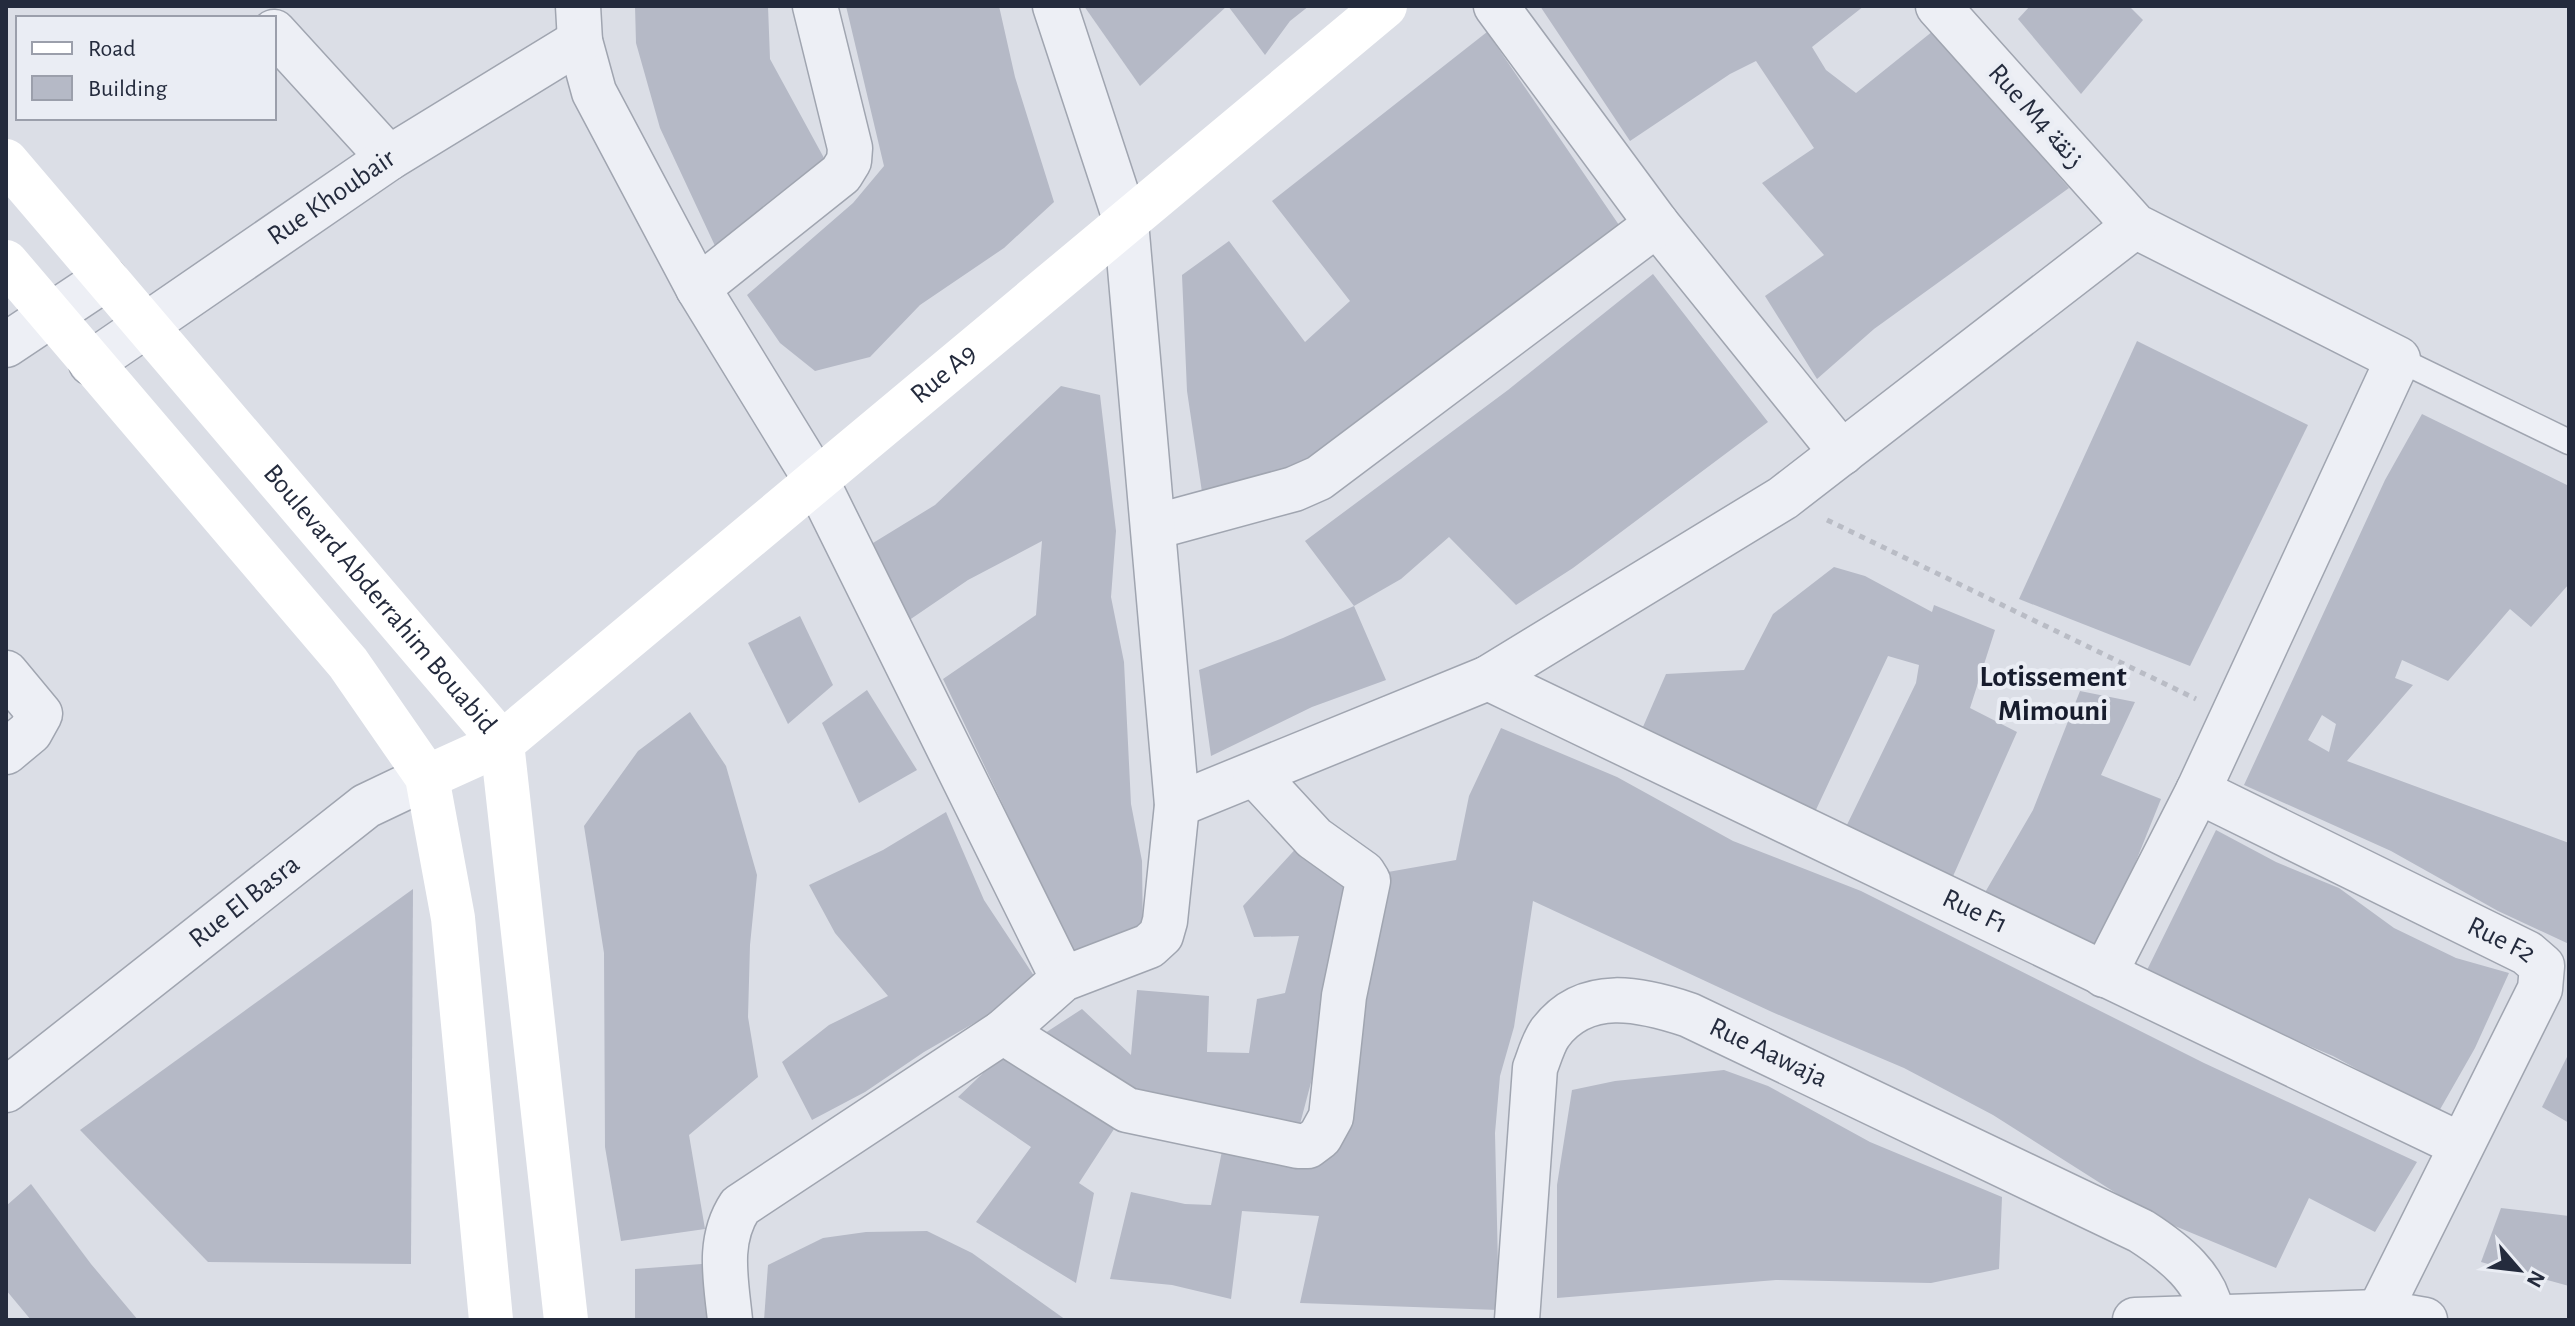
<svg xmlns="http://www.w3.org/2000/svg" width="2575" height="1326" font-family="'Alegreya Sans','Noto Naskh Arabic',sans-serif">
<style>
.building{fill:#b5b9c6;fill-rule:evenodd}
.lines{fill:none;stroke-linecap:round;stroke-linejoin:round}
.lane-casing{stroke:#a0a5b0;stroke-width:27}
.street-casing{stroke:#a0a5b0;stroke-width:47}
.path{stroke:#b9bcc5;stroke-width:5;stroke-dasharray:6 6;stroke-linecap:butt}
.lane{stroke:#edeff5;stroke-width:24}
.street{stroke:#edeff5;stroke-width:44}
.secondary{stroke:#fff;stroke-width:44}
.labels{text-anchor:middle;dominant-baseline:central;stroke-width:8;stroke-linejoin:round;paint-order:stroke}
.street-label{font-size:28px;fill:#242b3d;stroke:#eaedf4}
.neighbourhood-label{font-size:30px;font-weight:bold;fill:#171c2d;stroke:#eaedf4}
</style>
<rect width="100%" height="100%" fill="#dbdee6"/>
<!-- building -->
<g class="building">
<polygon points="635,6 768,6 770,59 830,169 723,263 660,128 636,43"/>
<polygon points="846,6 999,6 1015,77 1054,202 1004,248 920,305 870,357 815,371 780,343 747,295 853,203 884,166"/>
<polygon points="1084,6 1227,6 1140,86"/>
<polygon points="1228,6 1309,6 1290,21 1265,55"/>
<polygon points="1540,6 1864,6 1812,47 1826,70 1856,93 1933,31 2069,188 1874,329 1817,379 1765,296 1824,255 1762,183 1814,148 1756,61 1730,74 1630,141"/>
<polygon points="2030,6 2129,6 2143,20 2081,94 2018,19"/>
<polygon points="1487,32 1619,225 1361,423 1295,466 1202,492 1187,391 1182,275 1229,241 1305,342 1350,301 1272,201"/>
<polygon points="1653,274 1768,422 1573,568 1516,605 1449,537 1401,579 1354,606 1386,680 1312,707 1211,756 1199,670 1283,638 1354,606 1305,541 1508,390"/>
<polygon points="2137,341 2308,425 2190,666 2019,599"/>
<polygon points="1061,386 1100,395 1116,531 1111,597 1124,662 1131,804 1142,861 1143,938 1073,967 1036,893 1026,853 943,679 1036,615 1042,541 968,580 902,625 873,543 935,505"/>
<path d="M 2422,414 L 2569,486 L 2569,584 L 2531,627 L 2510,609 L 2448,681 L 2402,660 L 2395,678 L 2413,685 L 2347,761 L 2569,843 L 2569,944 L 2498,911 L 2391,851 L 2244,785 L 2385,480 ZM 2322,715 L 2336,724 L 2329,752 L 2308,740 Z"/>
<polygon points="1834,567 1865,576 1932,612 1934,605 1995,630 1970,708 2017,732 1950,883 1843,833 1916,683 1919,665 1888,656 1814,814 1639,736 1666,674 1744,670 1773,614"/>
<polygon points="800,616 833,685 788,724 748,643"/>
<polygon points="867,690 917,770 859,803 822,723"/>
<polygon points="2080,691 2135,702 2101,775 2161,799 2132,871 2093,950 1980,901 2033,810"/>
<polygon points="690,712 726,766 757,875 750,945 748,1017 758,1077 689,1135 705,1229 621,1241 605,1147 604,953 584,826 638,751"/>
<polygon points="1501,728 1617,777 1733,841 1861,891 2204,1063 2417,1162 2375,1232 2309,1198 2276,1268 2170,1224 2130,1202 1993,1115 1904,1068 1772,1012 1533,901 1514,1027 1500,1076 1495,1133 1499,1310 1300,1303 1319,1216 1242,1211 1231,1299 1172,1285 1110,1279 1131,1192 1185,1204 1211,1205 1223,1146 1329,1157 1364,953 1388,872 1456,860 1469,796"/>
<polygon points="946,812 984,900 1040,985 924,1052 865,1092 812,1120 782,1062 829,1025 888,996 835,933 809,885 883,850"/>
<polygon points="2216,830 2276,862 2339,888 2394,928 2456,958 2509,973 2475,1048 2438,1113 2333,1056 2210,1004 2146,972"/>
<polygon points="1301,843 1363,886 1295,1143 1127,1101 1042,1035 1082,1009 1131,1055 1137,990 1209,996 1207,1052 1249,1053 1257,999 1285,993 1299,936 1254,937 1243,906"/>
<polygon points="413,889 411,1264 208,1262 80,1130"/>
<polygon points="2569,1053 2569,1123 2542,1107"/>
<polygon points="1001,1056 1069,1101 1116,1126 1079,1183 1094,1193 1076,1283 976,1222 1031,1147 958,1097"/>
<polygon points="1724,1070 1768,1086 1870,1142 2002,1197 1999,1269 1931,1283 1776,1280 1557,1298 1557,1185 1572,1090 1615,1081"/>
<polygon points="31,1184 91,1264 138,1320 31,1320 6,1290 6,1206"/>
<polygon points="2501,1208 2569,1216 2569,1286 2481,1262"/>
<polygon points="927,1231 972,1253 1066,1320 764,1320 768,1265 823,1238 866,1232"/>
<polygon points="715,1263 718,1320 635,1320 635,1269"/>
</g>
<g class="lines">
<!-- lane casing -->
<g class="lane-casing">
<polyline id="lane" points="2398,359 2569,442"/>
</g>
<!-- street casing -->
<g class="street-casing">
<g id="street">
<polyline points="578,6 580,41 594,92 698,288 817,482 1063,979"/>
<polyline points="1496,6 1657,224 1842,453"/>
<polyline points="1938,6 2135,226 2398,359 2198,791 2104,975"/>
<polyline points="274,32 389,158"/>
<polyline points="698,288 841,174 849,161 850,148 815,6"/>
<polyline points="6,345 105,279"/>
<path id="s1" d="M 91,363 L 389,158 L 580,41"/>
<polyline points="1154,527 1294,489 1319,478 1657,224"/>
<polyline points="6,673 40,714 30,732 6,752"/>
<path id="s2" d="M 1488,678 L 2461,1145"/>
<path id="s3" d="M 2198,791 L 2527,953 L 2542,966 L 2540,989 L 2379,1312"/>
<polyline points="1177,805 1488,678 1783,498 2135,226"/>
<polyline points="1003,1032 1127,1110 1298,1146 1308,1146 1320,1137 1331,1117 1344,996 1368,881 1363,873 1314,838 1255,774"/>
<path id="s4" d="M 6,1090 L 366,806 L 427,777"/>
<path d="M 730,1320 C 726,1280 717,1241 740,1206 L 1003,1032 L 1063,979 L 1149,946 L 1161,935 L 1165,921 L 1177,805 L 1126,222 L 1055,6"/>
<path id="s5" d="M 1517,1320 L 1535,1068 C 1539,1058 1543,1043 1550,1033 C 1585,986 1641,999 1689,1015 L 2141,1231 C 2172,1251 2210,1279 2212,1320"/>
<polyline points="2135,1320 2379,1312 2425,1320"/>
</g>
</g>
<!-- path -->
<polyline class="path" points="1827,520 2196,699"/>
<!-- lane -->
<use href="#lane" class="lane"/>
<!-- street -->
<use href="#street" class="street"/>
<!-- secondary -->
<g class="secondary">
<path id="s6" d="M 6,161 L 502,743 L 566,1320"/>
<polyline points="6,262 348,663 427,777 453,918 491,1320"/>
<path id="s7" d="M 427,777 L 502,743 L 1385,6"/>
</g>
</g>
<g class="labels">
<!-- street labels -->
<g class="street-label">
<text transform="translate(2036 116) rotate(48)">Rue M4 زنقة</text>
<text stroke="none"><textPath href="#s1" startOffset="292">Rue Khoubair</textPath></text>
<text stroke="none"><textPath href="#s7" startOffset="658">Rue A9</textPath></text>
<text stroke="none"><textPath href="#s6" startOffset="576">Boulevard Abderrahim Bouabid</textPath></text>
<text stroke="none"><textPath href="#s4" startOffset="304">Rue El Basra</textPath></text>
<text stroke="none"><textPath href="#s2" startOffset="540">Rue F1</textPath></text>
<text stroke="none"><textPath href="#s3" startOffset="338">Rue F2</textPath></text>
<text stroke="none"><textPath href="#s5" startOffset="530">Rue Aawaja</textPath></text>
</g>
<!-- neighbourhood labels -->
<g class="neighbourhood-label">
<text x="2053" y="677">Lotissement<tspan x="2053" dy="34">Mimouni</tspan></text>
</g>
</g>
<!-- border -->
<rect width="2575" height="1326" fill="none" stroke="#242b3d" stroke-width="16"/>
<!-- legend -->
<rect x="16" y="16" width="260" height="104" fill="#eaedf4" stroke="#9b9fab" stroke-width="2"/>
<rect x="32" y="42" width="40" height="12" fill="#ffffff" stroke="#9b9fab" stroke-width="2"/>
<text x="88" y="56" font-size="24" fill="#242b3d">Road</text>
<rect x="32" y="76" width="40" height="24" fill="#b5b9c6" stroke="#9b9fab" stroke-width="2"/>
<text x="88" y="96" font-size="24" fill="#242b3d">Building</text>
<!-- north arrow -->
<g transform="translate(2519 1270) rotate(118)" stroke="#eaedf4" stroke-width="6" paint-order="stroke">
<path d="M0-6L14 30L0 20L-14 30Z" fill="#242b3d"/>
<text y="-12" font-size="22" font-weight="bold" text-anchor="middle" fill="#242b3d">N</text>
</g>
</svg>
